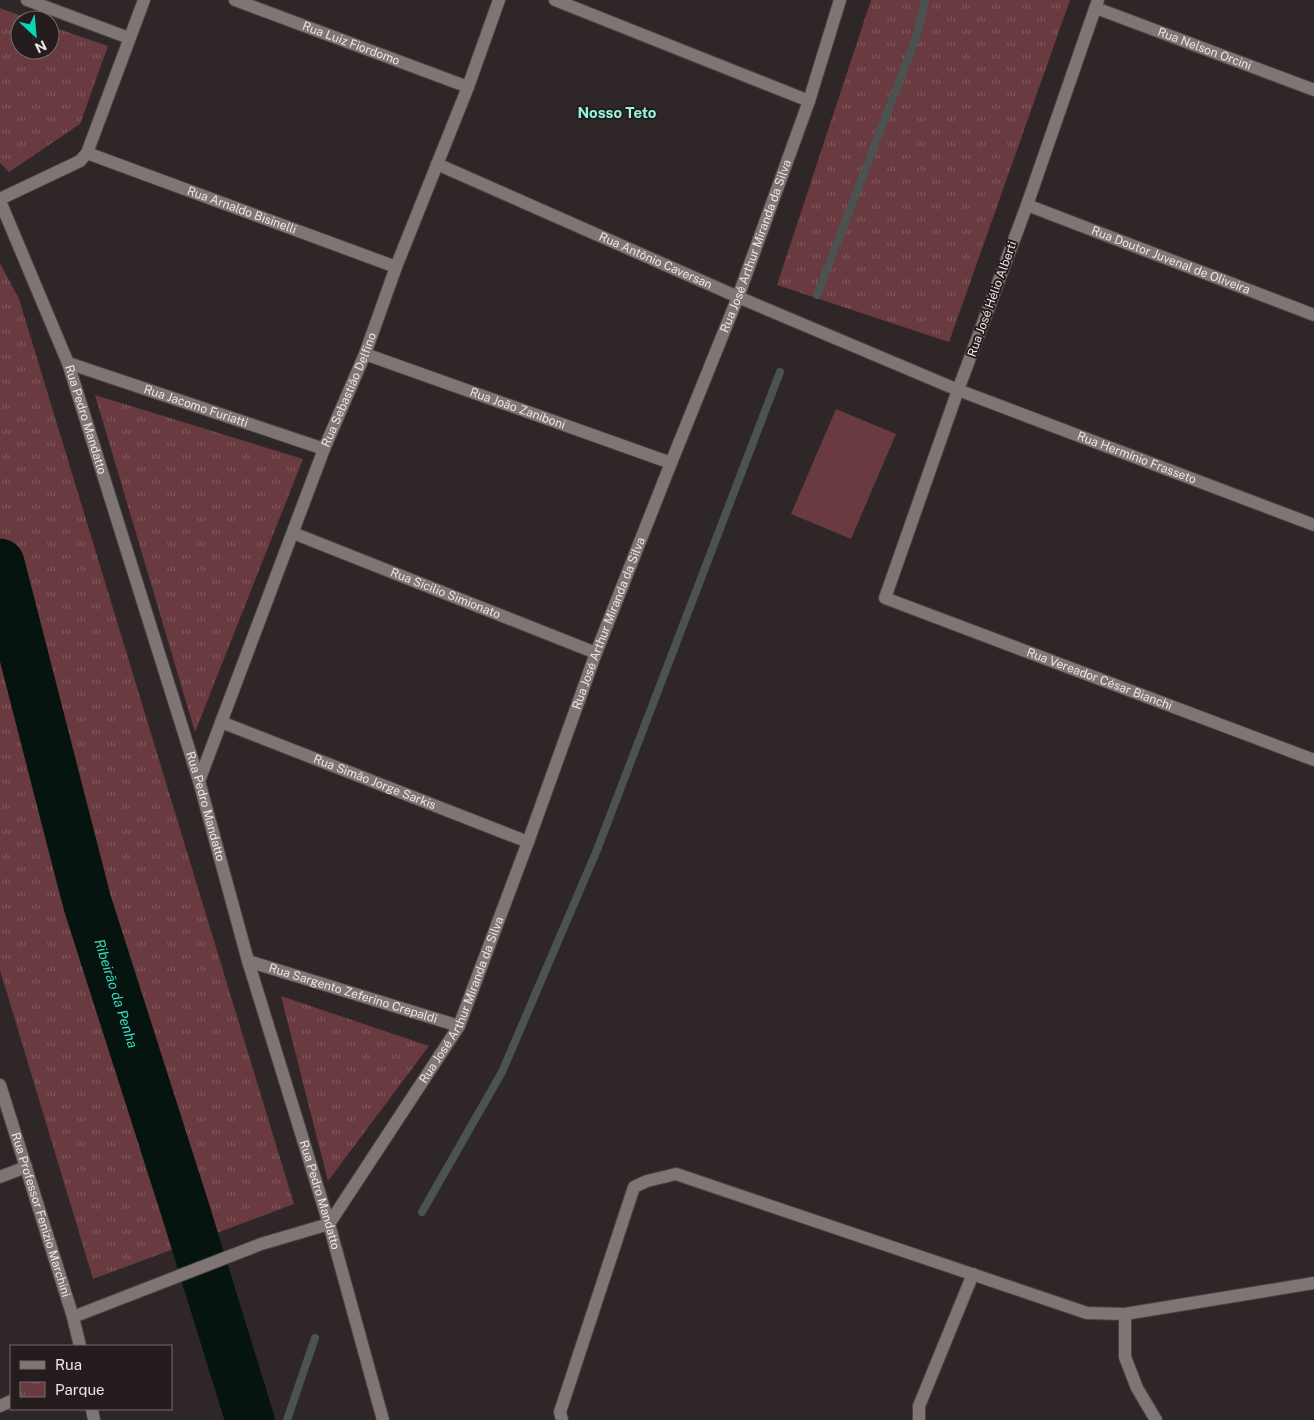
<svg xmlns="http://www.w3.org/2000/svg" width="1314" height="1420" font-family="'Public Sans',sans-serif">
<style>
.green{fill:#693b40}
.park{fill:url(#park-tufts)}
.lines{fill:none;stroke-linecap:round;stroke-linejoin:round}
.stream{stroke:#4b5350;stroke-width:8}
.river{stroke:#061410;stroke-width:49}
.minor-casing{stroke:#4a4343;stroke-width:14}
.minor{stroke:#7f7575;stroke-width:12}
.labels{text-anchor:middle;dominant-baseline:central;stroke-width:4;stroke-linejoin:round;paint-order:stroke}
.street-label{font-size:12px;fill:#ebe6e6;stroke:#251d1d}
.water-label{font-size:14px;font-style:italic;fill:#39dbbc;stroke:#251d1d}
.quarter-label{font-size:15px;font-weight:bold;fill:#94f7df;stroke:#251d1d}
</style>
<defs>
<pattern id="park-tufts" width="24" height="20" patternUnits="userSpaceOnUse" patternTransform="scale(1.25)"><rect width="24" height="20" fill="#693b40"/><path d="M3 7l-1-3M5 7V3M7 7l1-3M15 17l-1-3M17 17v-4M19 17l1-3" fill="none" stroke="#7f575c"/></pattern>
</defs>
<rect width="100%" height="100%" fill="#2f2627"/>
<!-- green -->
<polygon class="green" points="836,409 896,434 851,539 791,514"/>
<!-- park -->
<g class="park">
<polygon points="871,0 1070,0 949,342 777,285"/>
<polygon points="0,8 33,20 20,20 20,50 50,50 50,26 108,46 80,124 9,172 0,163"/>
<polygon points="0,263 19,299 294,1204 93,1279 0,970"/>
<polygon points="95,395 303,459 195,732"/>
<polygon points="281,996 429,1046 328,1181"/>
</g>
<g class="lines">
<!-- stream -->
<g class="stream">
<polyline points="817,295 916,38 925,0"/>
<polyline points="422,1212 502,1072 597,850 780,372"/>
<polyline points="287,1420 315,1338"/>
</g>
<!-- river -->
<path class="river" id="s1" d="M 0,563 L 87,902 L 185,1209 L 250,1420"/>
<!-- minor casing -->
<g class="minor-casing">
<g id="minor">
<polyline points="27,0 129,38"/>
<path id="s2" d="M 235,0 L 468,87"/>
<polyline points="555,0 809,101"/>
<path id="s3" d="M 1098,0 L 1027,205 L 958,390 L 885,598 L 1314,760"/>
<path id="s4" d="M 1096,8 L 1314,90"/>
<path id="s5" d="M 87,153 L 396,267"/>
<path id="s6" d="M 437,164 L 738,297 L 958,390 L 1314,525"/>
<polyline points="0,199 80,161 87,153 144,0"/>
<path id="s7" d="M 0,201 L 68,363 L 199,781 L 248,961 L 329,1224 L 383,1420"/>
<path id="s8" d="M 1027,205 L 1314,315"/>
<path id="s9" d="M 365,354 L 671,463"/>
<path id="s10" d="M 68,363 L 324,449"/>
<path id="s11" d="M 293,533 L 596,653"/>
<path id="s12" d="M 221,722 L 528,842"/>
<path id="s13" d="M 199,781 L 324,449 L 365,354 L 396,267 L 468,87 L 499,0"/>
<path id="s14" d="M 248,961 L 459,1026"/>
<path id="s15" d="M 0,1085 L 73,1317 L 80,1346"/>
<polyline points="0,1177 26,1167"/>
<polyline points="1125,1314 1125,1357 1137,1388 1156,1420"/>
<path id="s16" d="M 73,1317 L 261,1244 L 329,1224 L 459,1026 L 528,842 L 596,653 L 671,463 L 738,297 L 809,101 L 840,0"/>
<polyline points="0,1406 11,1401"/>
<polyline points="92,1409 94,1420"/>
<polyline points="562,1420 560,1412 634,1187 647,1181 676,1174 1087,1313 1125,1314 1314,1283"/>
<polyline points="919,1420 919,1406 973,1274"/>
</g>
</g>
<!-- minor -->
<use href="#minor" class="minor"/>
</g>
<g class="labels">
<!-- street labels -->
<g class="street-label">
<text stroke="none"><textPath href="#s2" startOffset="124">Rua Luiz Fiordomo</textPath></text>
<text stroke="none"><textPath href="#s4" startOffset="116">Rua Nelson Orcini</textPath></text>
<text stroke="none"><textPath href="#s5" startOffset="165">Rua Arnaldo Bisinelli</textPath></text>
<text stroke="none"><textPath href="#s16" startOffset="1344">Rua José Arthur Miranda da Silva</textPath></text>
<text stroke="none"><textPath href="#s8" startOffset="154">Rua Doutor Juvenal de Oliveira</textPath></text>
<text stroke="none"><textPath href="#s6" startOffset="239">Rua Antônio Caversan</textPath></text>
<text transform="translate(992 299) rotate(-70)">Rua José Hélio Alberti</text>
<text stroke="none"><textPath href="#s13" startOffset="419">Rua Sebastião Delfino</textPath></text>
<text stroke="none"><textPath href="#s10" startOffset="135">Rua Jacomo Furiatti</textPath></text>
<text stroke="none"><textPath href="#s9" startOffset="162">Rua João Zaniboni</textPath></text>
<text stroke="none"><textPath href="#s7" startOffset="235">Rua Pedro Mandatto</textPath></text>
<text stroke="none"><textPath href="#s6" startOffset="759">Rua Hermínio Frasseto</textPath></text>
<text stroke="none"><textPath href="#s11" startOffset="164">Rua Sicilio Simionato</textPath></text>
<text stroke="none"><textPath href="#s16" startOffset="939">Rua José Arthur Miranda da Silva</textPath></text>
<text stroke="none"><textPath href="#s3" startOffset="864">Rua Vereador César Bianchi</textPath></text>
<text stroke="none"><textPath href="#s12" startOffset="165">Rua Simão Jorge Sarkis</textPath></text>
<text stroke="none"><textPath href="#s7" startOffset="640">Rua Pedro Mandatto</textPath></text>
<text stroke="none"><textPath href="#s14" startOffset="110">Rua Sargento Zeferino Crepaldi</textPath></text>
<text stroke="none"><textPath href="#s16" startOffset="534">Rua José Arthur Miranda da Silva</textPath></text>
<text stroke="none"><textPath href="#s7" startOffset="1045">Rua Pedro Mandatto</textPath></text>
<text stroke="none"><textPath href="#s15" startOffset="136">Rua Professor Fenizio Marchini</textPath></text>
</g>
<!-- water labels -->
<g class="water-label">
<text stroke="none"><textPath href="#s1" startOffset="446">Ribeirão da Penha</textPath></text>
</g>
<!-- quarter labels -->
<g class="quarter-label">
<text x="617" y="112">Nosso Teto</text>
</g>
</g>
<!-- legend -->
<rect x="10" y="1345" width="162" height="65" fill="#251d1d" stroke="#746d6d"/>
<rect x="20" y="1361" width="25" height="8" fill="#7f7575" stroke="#746d6d"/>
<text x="55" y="1370" font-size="15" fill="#ebe6e6">Rua</text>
<rect x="20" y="1382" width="25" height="15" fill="url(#park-tufts)" stroke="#746d6d"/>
<text x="55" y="1395" font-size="15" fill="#ebe6e6">Parque</text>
<!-- north arrow -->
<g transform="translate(35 35) rotate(154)"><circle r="24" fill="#251d1d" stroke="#746d6d"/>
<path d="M0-4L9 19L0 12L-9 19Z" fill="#0cd5b5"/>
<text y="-8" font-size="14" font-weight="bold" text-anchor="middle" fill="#ebe6e6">N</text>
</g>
</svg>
